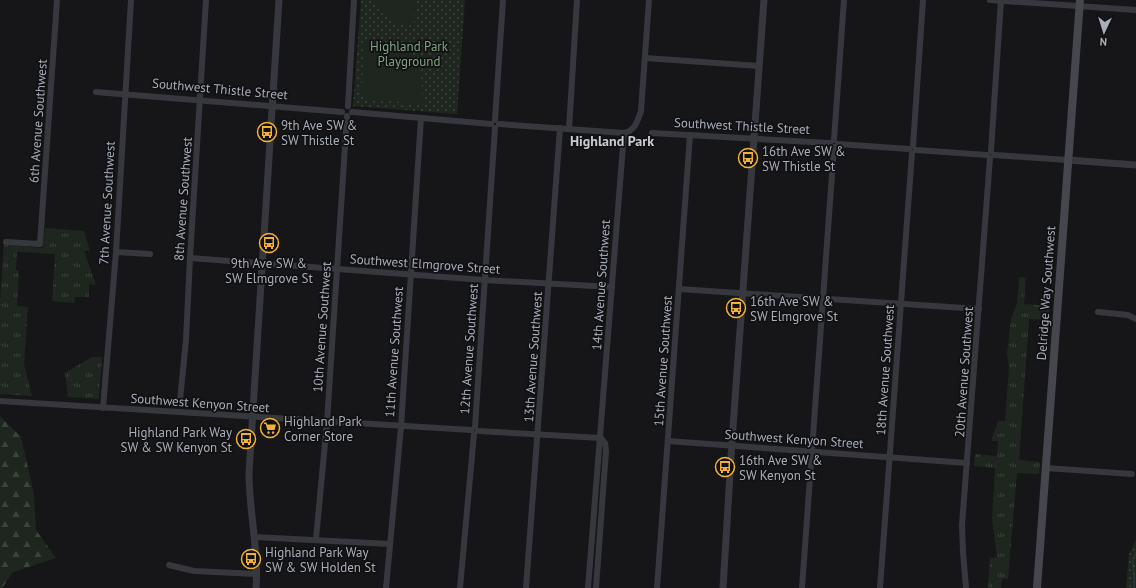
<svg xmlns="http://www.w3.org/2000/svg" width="1136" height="588" font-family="'PT Sans',sans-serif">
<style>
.grass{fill:url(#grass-tufts)}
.forest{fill:url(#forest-firs)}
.park{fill:url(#park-dots)}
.garden{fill:#1e261f}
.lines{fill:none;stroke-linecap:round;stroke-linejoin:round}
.stream{stroke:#2c353c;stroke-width:1.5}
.minor{stroke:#37383d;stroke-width:6}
.tertiary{stroke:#37383d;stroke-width:7}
.secondary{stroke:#45474d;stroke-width:8}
.labels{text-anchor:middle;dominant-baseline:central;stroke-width:3.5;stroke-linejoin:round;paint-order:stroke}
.park-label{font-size:13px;fill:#7fa381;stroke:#111113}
.street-label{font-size:13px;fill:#a8adb8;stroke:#111113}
.poi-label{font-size:13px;fill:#a8adb8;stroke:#111113;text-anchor:start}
.neighbourhood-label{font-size:14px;font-weight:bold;fill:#c9ccd4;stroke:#111113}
</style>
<defs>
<pattern id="grass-tufts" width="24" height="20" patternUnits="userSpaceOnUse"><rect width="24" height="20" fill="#1e261f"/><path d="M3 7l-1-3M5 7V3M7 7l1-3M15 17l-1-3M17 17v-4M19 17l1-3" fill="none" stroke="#3c433d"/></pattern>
<pattern id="forest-firs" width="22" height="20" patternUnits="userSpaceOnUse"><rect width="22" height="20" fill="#1e261f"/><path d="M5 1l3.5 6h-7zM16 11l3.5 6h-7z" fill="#3c433d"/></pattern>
<pattern id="park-dots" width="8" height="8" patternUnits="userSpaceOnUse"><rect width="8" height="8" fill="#1e261f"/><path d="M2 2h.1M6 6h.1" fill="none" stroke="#3c433d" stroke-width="1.8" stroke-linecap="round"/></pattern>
</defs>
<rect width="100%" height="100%" fill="#161618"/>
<!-- grass -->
<g class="grass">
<polygon points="45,228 84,231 90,251 84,251 96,285 89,284 89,297 75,297 74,303 52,301 55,254 17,252 16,270 19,271 17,306 28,307 24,364 32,396 0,394 0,300 4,245 43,248"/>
<polygon points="1019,277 1026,278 1024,304 1050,306 1049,320 1029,319 1019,460 1040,462 1039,474 1017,473 1008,579 1002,579 1001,588 988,588 990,558 997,557 992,519 995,468 974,466 975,454 997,456 998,441 991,441 998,421 1005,421 1009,368 1007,354 1011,319 1017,304"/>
<polygon points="92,357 102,357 99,399 68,397 65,373"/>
</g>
<!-- forest -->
<polygon class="forest" points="0,416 21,437 34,494 36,530 56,558 13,572 2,588 0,588"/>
<!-- park -->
<g class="park">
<polygon points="361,0 465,0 457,114 353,106"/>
<polygon points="1136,540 1136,588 1126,588 1129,554"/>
</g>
<!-- garden -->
<g class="garden">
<path d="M 374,0 L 415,0 L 414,26 C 399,25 377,16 374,0 Z"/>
<path d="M 365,40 C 385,42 406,44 417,63 C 422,72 422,93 423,104 L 365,99 L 361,96 Z"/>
</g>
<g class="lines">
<!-- stream -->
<path class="stream" d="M 1134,588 C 1136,577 1132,569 1133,559 C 1133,559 1136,554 1136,553"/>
<!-- minor -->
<g class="minor">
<polyline points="990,0 1136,10"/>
<polyline points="645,58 759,66"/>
<polyline points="96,92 342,112"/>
<polyline points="348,106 354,0"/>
<polyline points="352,112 491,124"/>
<polyline points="495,120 503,0"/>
<path d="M 499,124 L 624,133 C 635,131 638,120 641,111 L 649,0"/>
<polyline points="569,129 577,0"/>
<polyline points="652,133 830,143"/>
<polyline points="834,140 844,0"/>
<polyline points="838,144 909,149"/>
<polyline points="913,146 923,0"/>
<polyline points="916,150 987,155"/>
<polyline points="991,151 1001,0"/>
<polyline points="994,155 1068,160"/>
<polyline points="6,242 40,244 57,0"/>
<polyline points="116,252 150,254"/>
<polyline points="190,258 484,280 612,287"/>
<polyline points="679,289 979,309"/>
<polyline points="1098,312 1128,315 1136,319"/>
<polyline points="180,400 186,340 190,258 206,0"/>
<polyline points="0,401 471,430"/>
<polyline points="103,408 116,252 131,0"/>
<polyline points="475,427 495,128"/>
<polyline points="478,431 601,438"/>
<polyline points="668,441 967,463"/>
<polyline points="1046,468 1132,474"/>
<polyline points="254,537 390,544"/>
<polyline points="316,539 327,422 347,116"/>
<polyline points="169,565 194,571 257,574"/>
<polyline points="386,588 401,427 421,118"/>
<polyline points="460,588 474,434"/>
<polyline points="526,588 560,128"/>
<polyline points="588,588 624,133"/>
<polyline points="596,588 606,451 605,443 601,438"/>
<polyline points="657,588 690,135"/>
<polyline points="802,588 834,147"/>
<polyline points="880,588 912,153"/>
<polyline points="966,588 963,552 962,525 990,158"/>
</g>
<!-- tertiary -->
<g class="tertiary">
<polyline points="1068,160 1136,165"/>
<path d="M 256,588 C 259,550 249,512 249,473 L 279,0"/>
<polyline points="723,588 732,441 764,0"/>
</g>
<!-- secondary -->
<polyline class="secondary" points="1037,588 1080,0"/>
</g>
<!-- icons -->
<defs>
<g id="bus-ring" transform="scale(1)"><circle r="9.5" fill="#111113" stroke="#f2b134" stroke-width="1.5"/><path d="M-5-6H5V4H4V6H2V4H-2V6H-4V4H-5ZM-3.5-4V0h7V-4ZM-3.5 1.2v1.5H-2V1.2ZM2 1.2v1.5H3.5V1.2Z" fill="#f2b134"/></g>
<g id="supermarket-ring" transform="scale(1)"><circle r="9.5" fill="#111113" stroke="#f2b134" stroke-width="1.5"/><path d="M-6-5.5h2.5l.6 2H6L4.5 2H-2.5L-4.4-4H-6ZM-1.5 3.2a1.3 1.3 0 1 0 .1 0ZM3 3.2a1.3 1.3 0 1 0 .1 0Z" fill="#f2b134"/></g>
</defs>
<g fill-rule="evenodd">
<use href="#bus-ring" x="267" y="132"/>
<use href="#bus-ring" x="748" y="158"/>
<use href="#bus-ring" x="269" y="243"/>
<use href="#bus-ring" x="736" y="308"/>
<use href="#supermarket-ring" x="270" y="428"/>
<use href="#bus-ring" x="246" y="439"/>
<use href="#bus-ring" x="725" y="467"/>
<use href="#bus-ring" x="251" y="559"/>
</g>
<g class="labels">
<!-- park labels -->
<g class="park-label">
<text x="409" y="46">Highland Park<tspan x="409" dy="15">Playground</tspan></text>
</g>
<!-- street labels -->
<g class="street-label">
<text transform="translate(220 89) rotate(5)">Southwest Thistle Street</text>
<text transform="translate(38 121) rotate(-86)">6th Avenue Southwest</text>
<text transform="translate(742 126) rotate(3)">Southwest Thistle Street</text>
<text transform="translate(183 199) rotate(-86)">8th Avenue Southwest</text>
<text transform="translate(107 203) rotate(-87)">7th Avenue Southwest</text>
<text transform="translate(425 264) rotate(4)">Southwest Elmgrove Street</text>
<text transform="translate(601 285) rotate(-86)">14th Avenue Southwest</text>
<text transform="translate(1046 293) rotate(-86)">Delridge Way Southwest</text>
<text transform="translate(322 327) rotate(-86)">10th Avenue Southwest</text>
<text transform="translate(469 349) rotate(-86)">12th Avenue Southwest</text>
<text transform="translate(394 352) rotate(-86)">11th Avenue Southwest</text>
<text transform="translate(533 357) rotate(-86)">13th Avenue Southwest</text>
<text transform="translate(663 361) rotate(-86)">15th Avenue Southwest</text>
<text transform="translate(885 370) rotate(-86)">18th Avenue Southwest</text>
<text transform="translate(964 372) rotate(-86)">20th Avenue Southwest</text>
<text transform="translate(200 403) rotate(4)">Southwest Kenyon Street</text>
<text transform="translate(794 439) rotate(4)">Southwest Kenyon Street</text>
</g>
<!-- poi labels -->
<g class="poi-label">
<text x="281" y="125">9th Ave SW &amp;<tspan x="281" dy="15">SW Thistle St</tspan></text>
<text x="762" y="151">16th Ave SW &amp;<tspan x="762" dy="15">SW Thistle St</tspan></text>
<text x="269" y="263" text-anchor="middle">9th Ave SW &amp;<tspan x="269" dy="15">SW Elmgrove St</tspan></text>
<text x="750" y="301">16th Ave SW &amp;<tspan x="750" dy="15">SW Elmgrove St</tspan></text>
<text x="284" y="421">Highland Park<tspan x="284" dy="15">Corner Store</tspan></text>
<text x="232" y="432" text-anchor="end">Highland Park Way<tspan x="232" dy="15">SW &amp; SW Kenyon St</tspan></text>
<text x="739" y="460">16th Ave SW &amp;<tspan x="739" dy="15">SW Kenyon St</tspan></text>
<text x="265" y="552">Highland Park Way<tspan x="265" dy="15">SW &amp; SW Holden St</tspan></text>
</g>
<!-- neighbourhood labels -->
<g class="neighbourhood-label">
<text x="612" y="141">Highland Park</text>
</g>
</g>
<!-- north arrow -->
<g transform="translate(1104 32) rotate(184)" stroke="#111113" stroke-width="3" paint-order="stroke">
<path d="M0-3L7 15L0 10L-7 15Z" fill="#a8adb8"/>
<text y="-6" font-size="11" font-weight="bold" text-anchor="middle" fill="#a8adb8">N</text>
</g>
</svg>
